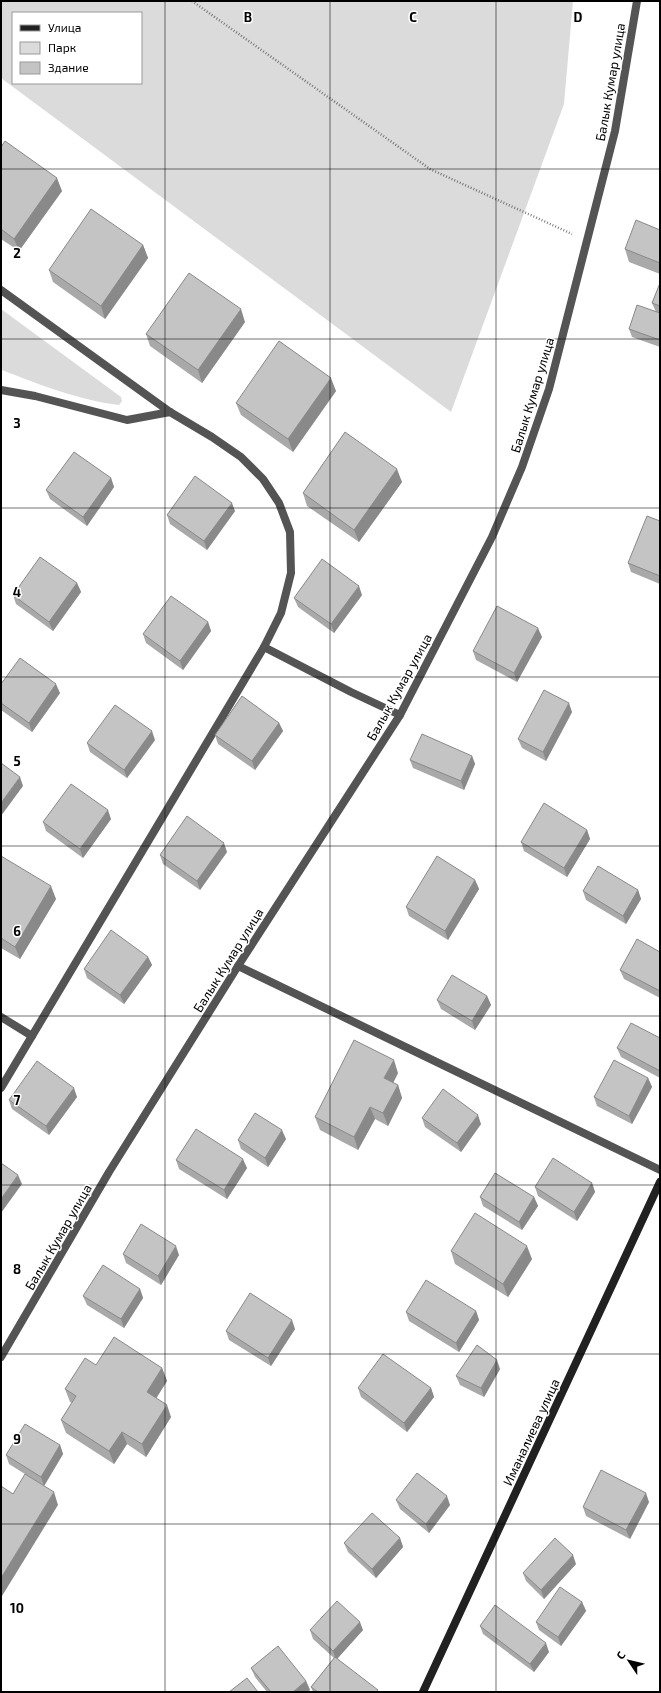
<svg xmlns="http://www.w3.org/2000/svg" width="661" height="1693" font-family="'Exo 2',sans-serif">
<style>
.green{fill:#dbdbdb;fill-rule:evenodd}
.lines{fill:none;stroke-linecap:round;stroke-linejoin:round}
.path{stroke:#767676;stroke-width:2.5;stroke-dasharray:1 2;stroke-linecap:butt}
.street{stroke:#545454;stroke-width:8}
.secondary{stroke:#212121;stroke-width:8}
.wall{fill:#a9a9a9}
.shaded-wall{fill:#898989}
.building{fill:#c4c4c4;stroke:#898989}
.grid{fill:none;stroke:#000;stroke-width:1;stroke-opacity:0.55}
.labels{text-anchor:middle;dominant-baseline:central;stroke-width:3;stroke-linejoin:round;paint-order:stroke}
.street-label{font-size:13px;fill:#000;stroke:#fff}
.grid-label{font-size:13px;text-anchor:middle;font-weight:bold;fill:#000;stroke:#fff;stroke-width:3;stroke-linejoin:round;paint-order:stroke}
</style>
<rect width="100%" height="100%" fill="#fff"/>
<!-- green -->
<g class="green">
<path d="M 1,1 L 573,1 L 564,104 L 451,412 L 1,78 ZM 13,13 L 141,13 L 141,83 L 13,83 Z"/>
<path d="M 1,309 L 121,397 L 122,401 L 119,405 C 82,401 37,384 2,370 Z"/>
</g>
<g class="lines">
<!-- path -->
<polyline class="path" points="192,1 430,169 572,234"/>
<!-- street -->
<g class="street">
<polyline points="1,290 170,412 212,437 241,457 263,479 279,503 290,532 291,573 281,613 264,647 1,1088"/>
<polyline points="1,390 35,396 127,420 170,412"/>
<polyline points="264,647 351,692 400,715"/>
<polyline points="238,966 660,1170"/>
<polyline points="1,1017 32,1036"/>
<polyline points="1,1357 109,1172 238,966 400,715 492,537 522,467 549,389 615,131 637,1"/>
</g>
<!-- secondary -->
<polyline class="secondary" points="423,1692 660,1182"/>
</g>
<!-- wall -->
<g class="wall">
<polygon points="1,147 62,191 19,251 1,239"/>
<polygon points="660,230 660,274 629,262 625,249"/>
<polygon points="143,245 148,258 105,319 53,282 49,270"/>
<polygon points="660,283 660,347 632,337 629,329 656,312 652,303"/>
<polygon points="245,322 202,383 150,346 146,334"/>
<polygon points="336,391 293,452 241,415 236,403"/>
<polygon points="111,478 114,487 87,526 50,499 46,490"/>
<polygon points="402,482 359,542 307,506 303,493"/>
<polygon points="235,511 207,550 170,524 167,515"/>
<polygon points="660,521 660,584 631,572 628,563"/>
<polygon points="77,583 81,592 53,631 16,604 13,595"/>
<polygon points="362,595 334,633 298,607 294,598"/>
<polygon points="208,622 211,631 183,670 146,643 143,634"/>
<polygon points="542,637 517,682 476,660 473,651"/>
<polygon points="1,684 60,693 32,732 1,710"/>
<polygon points="572,712 546,761 522,748 518,739"/>
<polygon points="279,723 283,731 255,770 218,744 215,735"/>
<polygon points="155,740 127,778 90,752 87,743"/>
<polygon points="472,756 475,764 464,790 413,768 410,760"/>
<polygon points="111,819 83,858 46,831 43,822"/>
<polygon points="587,830 590,839 567,877 524,851 521,842"/>
<polygon points="227,852 200,890 163,864 160,855"/>
<polygon points="1,856 56,899 20,959 1,948"/>
<polygon points="475,880 479,889 448,940 409,916 406,907"/>
<polygon points="638,890 641,899 626,924 586,900 583,891"/>
<polygon points="660,952 660,998 624,979 620,970"/>
<polygon points="148,957 152,965 124,1004 87,978 84,969"/>
<polygon points="487,996 491,1005 475,1030 441,1009 437,1000"/>
<polygon points="660,1038 660,1078 621,1057 617,1048"/>
<polygon points="398,1073 393,1083 398,1085 402,1098 388,1126 375,1119 358,1150 320,1130 315,1117"/>
<polygon points="648,1078 652,1087 632,1124 597,1106 594,1097"/>
<polygon points="77,1097 49,1135 12,1109 9,1100"/>
<polygon points="422,1118 481,1124 461,1152 425,1127"/>
<polygon points="286,1139 268,1167 241,1149 238,1140"/>
<polygon points="176,1160 247,1168 227,1199 179,1169"/>
<polygon points="592,1183 595,1192 577,1221 538,1196 535,1187"/>
<polygon points="480,1197 534,1197 538,1206 522,1230 483,1206"/>
<polygon points="451,1251 532,1259 508,1297 455,1264"/>
<polygon points="123,1254 179,1255 161,1285 126,1263"/>
<polygon points="140,1289 143,1298 124,1328 87,1305 83,1296"/>
<polygon points="476,1311 479,1320 459,1352 409,1321 406,1312"/>
<polygon points="295,1329 271,1366 229,1340 226,1331"/>
<polygon points="96,1365 162,1368 167,1381 156,1398 171,1417 146,1457 127,1444 114,1464 66,1433 61,1420 72,1403 70,1402 65,1389"/>
<polygon points="500,1369 484,1397 460,1385 456,1376"/>
<polygon points="358,1388 431,1388 434,1397 407,1432 361,1397"/>
<polygon points="60,1445 63,1454 44,1486 9,1464 6,1455"/>
<polygon points="396,1500 450,1505 429,1533 400,1509"/>
<polygon points="649,1502 630,1539 586,1516 583,1507"/>
<polygon points="400,1538 403,1547 376,1578 348,1552 344,1543"/>
<polygon points="576,1564 544,1599 526,1581 523,1573"/>
<polygon points="582,1602 586,1611 561,1646 539,1630 536,1622"/>
<polygon points="480,1626 549,1652 534,1672 483,1634"/>
<polygon points="310,1630 363,1630 337,1659 379,1692 313,1692 311,1687 334,1658 313,1639"/>
<polygon points="251,1668 306,1681 310,1690 307,1692 267,1692 255,1677"/>
</g>
<!-- shaded-wall -->
<g class="shaded-wall">
<polygon points="57,178 62,191 19,251 14,239"/>
<polygon points="143,245 148,258 105,319 101,306"/>
<polygon points="241,309 245,322 202,383 198,370"/>
<polygon points="331,378 336,391 293,452 288,439"/>
<polygon points="397,469 402,482 359,542 354,530"/>
<polygon points="111,478 114,487 87,526 83,517"/>
<polygon points="232,503 235,511 207,550 204,541"/>
<polygon points="77,583 81,592 53,631 49,622"/>
<polygon points="359,586 362,595 334,633 331,624"/>
<polygon points="208,622 211,631 183,670 180,661"/>
<polygon points="538,628 542,637 517,682 514,673"/>
<polygon points="56,684 60,693 32,732 29,723"/>
<polygon points="569,703 572,712 546,761 543,752"/>
<polygon points="279,723 283,731 255,770 252,761"/>
<polygon points="152,731 155,740 127,778 124,770"/>
<polygon points="472,756 475,764 464,790 461,781"/>
<polygon points="20,777 23,786 1,816 1,803"/>
<polygon points="108,810 111,819 83,858 80,849"/>
<polygon points="587,830 590,839 567,877 564,868"/>
<polygon points="224,843 227,852 200,890 197,881"/>
<polygon points="475,880 479,889 448,940 445,931"/>
<polygon points="51,886 56,899 20,959 15,947"/>
<polygon points="638,890 641,899 626,924 623,916"/>
<polygon points="148,957 152,965 124,1004 120,995"/>
<polygon points="487,996 491,1005 475,1030 472,1021"/>
<polygon points="394,1060 398,1073 389,1091 384,1078"/>
<polygon points="648,1078 652,1087 632,1124 629,1116"/>
<polygon points="398,1085 402,1098 388,1126 383,1113"/>
<polygon points="74,1088 77,1097 49,1135 46,1126"/>
<polygon points="370,1107 375,1119 358,1150 354,1137"/>
<polygon points="478,1115 481,1124 461,1152 457,1143"/>
<polygon points="282,1130 286,1139 268,1167 265,1158"/>
<polygon points="243,1159 247,1168 227,1199 224,1190"/>
<polygon points="18,1175 22,1184 1,1213 1,1199"/>
<polygon points="592,1183 595,1192 577,1221 574,1212"/>
<polygon points="534,1197 538,1206 522,1230 519,1222"/>
<polygon points="176,1246 179,1255 161,1285 158,1276"/>
<polygon points="527,1246 532,1259 508,1297 503,1284"/>
<polygon points="140,1289 143,1298 124,1328 121,1319"/>
<polygon points="476,1311 479,1320 459,1352 456,1343"/>
<polygon points="292,1320 295,1329 271,1366 268,1358"/>
<polygon points="497,1360 500,1369 484,1397 481,1388"/>
<polygon points="162,1368 167,1381 152,1405 147,1392"/>
<polygon points="431,1388 434,1397 407,1432 404,1423"/>
<polygon points="167,1405 171,1417 146,1457 142,1444"/>
<polygon points="122,1432 127,1444 114,1464 109,1451"/>
<polygon points="60,1445 63,1454 44,1486 41,1477"/>
<polygon points="54,1492 58,1505 2,1596 1,1593 1,1578"/>
<polygon points="646,1493 649,1502 630,1539 626,1530"/>
<polygon points="447,1496 450,1505 429,1533 426,1524"/>
<polygon points="400,1538 403,1547 376,1578 372,1569"/>
<polygon points="573,1555 576,1564 544,1599 541,1590"/>
<polygon points="582,1602 586,1611 561,1646 558,1637"/>
<polygon points="360,1622 363,1630 336,1660 333,1651"/>
<polygon points="546,1643 549,1652 534,1672 530,1664"/>
<polygon points="306,1681 310,1690 307,1692 293,1692"/>
</g>
<!-- building -->
<g class="building">
<polygon points="5,141 57,178 14,239 1,229 1,147"/>
<polygon points="91,209 143,245 101,306 49,270"/>
<polygon points="636,220 660,230 660,263 625,249"/>
<polygon points="189,273 241,309 198,370 146,334"/>
<polygon points="660,283 660,306 652,303"/>
<polygon points="637,305 660,313 660,340 629,329"/>
<polygon points="279,341 331,378 288,439 236,403"/>
<polygon points="345,432 397,469 354,530 303,493"/>
<polygon points="74,452 111,478 83,517 46,490"/>
<polygon points="195,476 232,503 204,541 167,515"/>
<polygon points="647,516 660,521 660,576 628,563"/>
<polygon points="40,557 77,583 49,622 13,595"/>
<polygon points="322,559 359,586 331,624 294,598"/>
<polygon points="171,596 208,622 180,661 143,634"/>
<polygon points="497,606 538,628 514,673 473,651"/>
<polygon points="20,658 56,684 29,723 1,703 1,684"/>
<polygon points="544,690 569,703 543,752 518,739"/>
<polygon points="242,696 279,723 252,761 215,735"/>
<polygon points="115,705 152,731 124,770 87,743"/>
<polygon points="422,734 472,756 461,781 410,760"/>
<polygon points="1,763 20,777 1,803"/>
<polygon points="71,784 108,810 80,849 43,822"/>
<polygon points="544,803 587,830 564,868 521,842"/>
<polygon points="187,816 224,843 197,881 160,855"/>
<polygon points="1,856 51,886 15,947 1,938"/>
<polygon points="437,856 475,880 445,931 406,907"/>
<polygon points="598,866 638,890 623,916 583,891"/>
<polygon points="111,930 148,957 120,995 84,969"/>
<polygon points="637,939 660,952 660,991 620,970"/>
<polygon points="452,975 487,996 472,1021 437,1000"/>
<polygon points="631,1023 660,1038 660,1071 617,1048"/>
<polygon points="354,1040 394,1060 384,1078 398,1085 383,1113 370,1107 354,1137 315,1117"/>
<polygon points="614,1060 648,1078 629,1116 594,1097"/>
<polygon points="37,1061 74,1088 46,1126 9,1100"/>
<polygon points="443,1089 478,1115 457,1143 422,1118"/>
<polygon points="255,1113 282,1130 265,1158 238,1140"/>
<polygon points="196,1129 243,1159 224,1190 176,1160"/>
<polygon points="553,1158 592,1183 574,1212 535,1187"/>
<polygon points="1,1163 18,1175 1,1199"/>
<polygon points="495,1173 534,1197 519,1222 480,1197"/>
<polygon points="475,1213 527,1246 503,1284 451,1251"/>
<polygon points="141,1224 176,1246 158,1276 123,1254"/>
<polygon points="103,1265 140,1289 121,1319 83,1296"/>
<polygon points="426,1280 476,1311 456,1343 406,1312"/>
<polygon points="250,1293 292,1320 268,1358 226,1331"/>
<polygon points="114,1337 162,1368 147,1392 167,1405 142,1444 122,1432 109,1451 61,1420 76,1396 65,1389 85,1358 96,1365"/>
<polygon points="477,1345 497,1360 481,1388 456,1376"/>
<polygon points="383,1354 431,1388 404,1423 358,1388"/>
<polygon points="25,1424 60,1445 41,1477 6,1455"/>
<polygon points="601,1470 646,1493 626,1530 583,1507"/>
<polygon points="417,1473 447,1496 426,1524 396,1500"/>
<polygon points="25,1474 54,1492 1,1578 1,1486 13,1494"/>
<polygon points="372,1513 400,1538 372,1569 344,1543"/>
<polygon points="555,1538 573,1555 541,1590 523,1573"/>
<polygon points="560,1587 582,1602 558,1637 536,1622"/>
<polygon points="337,1601 360,1622 333,1651 310,1630"/>
<polygon points="495,1605 546,1643 530,1664 480,1626"/>
<polygon points="278,1646 306,1681 293,1692 271,1692 251,1668"/>
<polygon points="335,1657 378,1690 376,1692 318,1692 311,1687"/>
<polygon points="247,1678 258,1692 229,1692"/>
</g>
<!-- grid -->
<path class="grid" d="M 165,1 L 165,1692M 330,1 L 330,1692M 496,1 L 496,1692M 1,169 L 660,169M 1,339 L 660,339M 1,508 L 660,508M 1,677 L 660,677M 1,846 L 660,846M 1,1016 L 660,1016M 1,1185 L 660,1185M 1,1354 L 660,1354M 1,1524 L 660,1524"/>
<g class="labels">
<!-- street labels -->
<g class="street-label">
<text transform="translate(610 82) rotate(-80)">Балык Кумар улица</text>
<text transform="translate(532 395) rotate(-73)">Балык Кумар улица</text>
<text transform="translate(399 687) rotate(-61)">Балык Кумар улица</text>
<text transform="translate(228 960) rotate(-58)">Балык Кумар улица</text>
<text transform="translate(58 1237) rotate(-60)">Балык Кумар улица</text>
<text transform="translate(531 1432) rotate(-65)">Иманалиева улица</text>
</g>
</g>
<g class="grid-label">
<text x="248" y="22">B</text>
<text x="413" y="22">C</text>
<text x="578" y="22">D</text>
<text x="17" y="258">2</text>
<text x="17" y="428">3</text>
<text x="17" y="597">4</text>
<text x="17" y="766">5</text>
<text x="17" y="936">6</text>
<text x="17" y="1105">7</text>
<text x="17" y="1274">8</text>
<text x="17" y="1444">9</text>
<text x="17" y="1613">10</text>
</g>
<!-- border -->
<rect width="661" height="1693" fill="none" stroke="#000000" stroke-width="4"/>
<!-- legend -->
<rect x="12" y="12" width="130" height="72" fill="#ffffff" stroke="#999999"/>
<rect x="20" y="25" width="20" height="6" fill="#212121" stroke="#999999"/>
<text x="48" y="32" font-size="12" fill="#000000">Улица</text>
<rect x="20" y="42" width="20" height="12" fill="#dbdbdb" stroke="#999999"/>
<text x="48" y="52" font-size="12" fill="#000000">Парк</text>
<rect x="20" y="62" width="20" height="12" fill="#c4c4c4" stroke="#999999"/>
<text x="48" y="72" font-size="12" fill="#000000">Здание</text>
<!-- north arrow -->
<g transform="translate(629 1661) rotate(305)" stroke="#ffffff" stroke-width="3" paint-order="stroke">
<path d="M0-3L7 15L0 10L-7 15Z" fill="#000000"/>
<text y="-6" font-size="11" font-weight="bold" text-anchor="middle" fill="#000000">С</text>
</g>
</svg>
